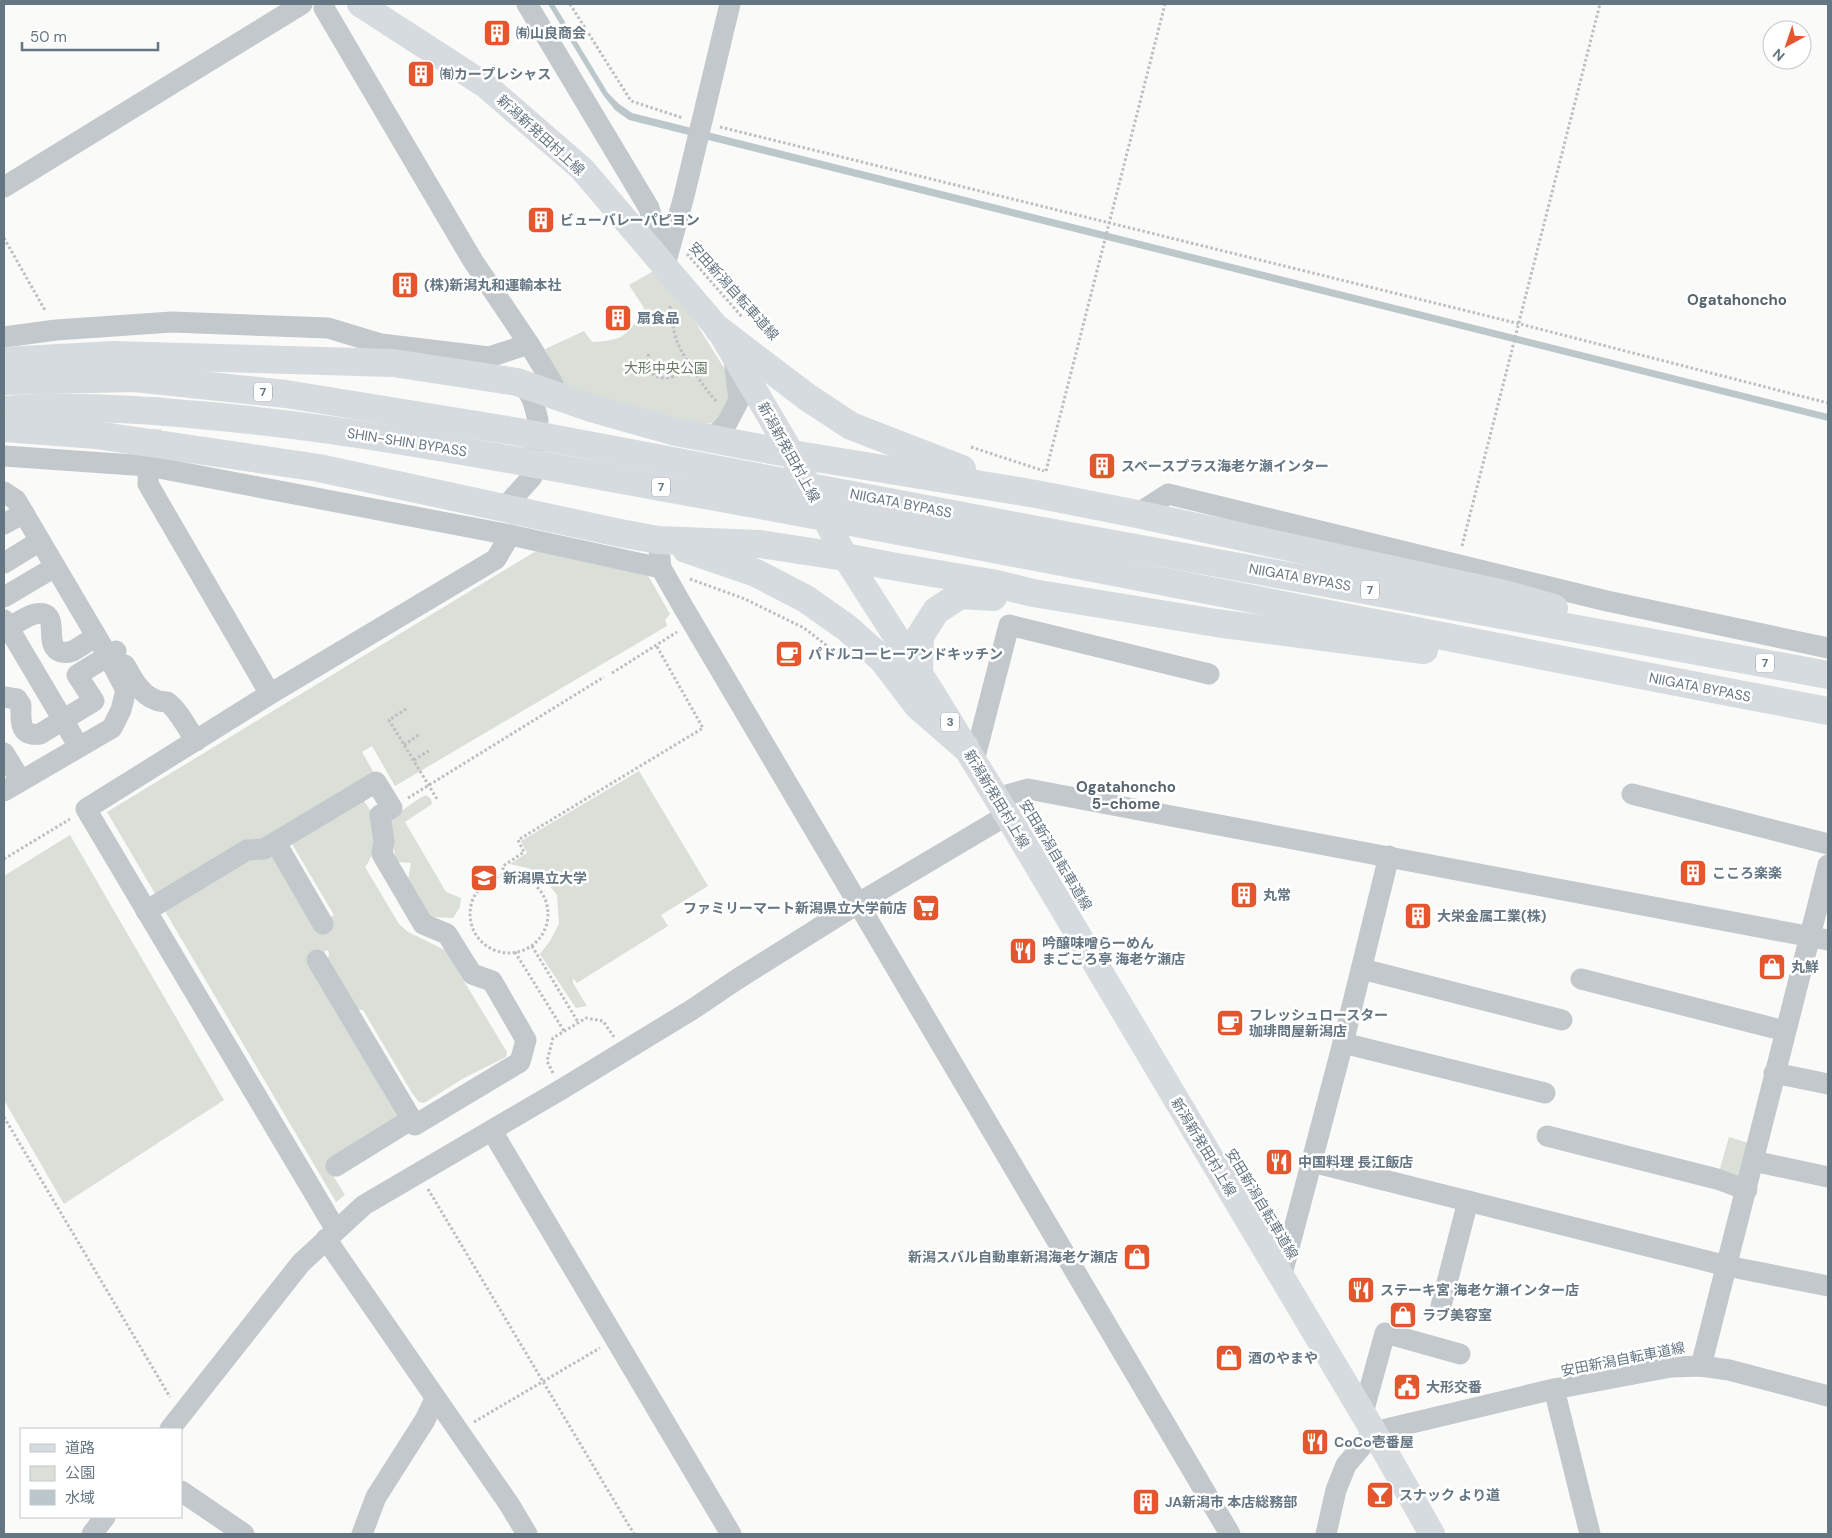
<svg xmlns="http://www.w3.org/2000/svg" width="1832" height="1538" font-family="'DM Sans','Noto Sans JP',sans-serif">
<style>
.green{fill:#dadfd7}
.water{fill:#bbc7cb}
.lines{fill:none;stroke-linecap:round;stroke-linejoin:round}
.minor-tunnel{stroke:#d5d9db;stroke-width:21;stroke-dasharray:21 11;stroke-linecap:butt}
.path{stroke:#bbbfc2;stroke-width:3;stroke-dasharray:2.5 2.5;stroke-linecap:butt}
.minor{stroke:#c3c8cc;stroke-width:21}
.major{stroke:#d6dbdf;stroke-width:26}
.highway{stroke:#d6dbdf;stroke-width:28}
.labels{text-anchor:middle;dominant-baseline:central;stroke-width:5;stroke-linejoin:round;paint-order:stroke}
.shield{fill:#fff;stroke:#939fa8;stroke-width:1}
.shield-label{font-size:12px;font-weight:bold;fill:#657683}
.poi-label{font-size:14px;font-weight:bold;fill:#657683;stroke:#fff;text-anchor:start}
.street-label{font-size:14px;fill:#657683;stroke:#fff}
.park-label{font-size:14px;fill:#687a64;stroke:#fff}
.neighbourhood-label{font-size:15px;font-weight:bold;fill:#57646e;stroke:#fff}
</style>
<rect width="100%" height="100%" fill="#fafaf8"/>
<!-- green -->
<g class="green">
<path d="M 657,269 L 682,301 L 726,371 L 729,401 L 721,415 L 711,423 L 695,426 L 567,390 L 559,378 L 545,349 L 584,331 L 592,342 C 624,341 628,335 644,308 L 629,285 Z"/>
<polygon points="536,551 646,572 670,614 665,620 667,626 395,786 372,746 362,752 374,773 260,844 157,897 107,812"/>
<polygon points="639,771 708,886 661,915 668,926 577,983 573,978 573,983 587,1006 576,1008 540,954 550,941 559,924 557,895 544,879 531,869 510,864 527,853 521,841"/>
<path d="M 426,795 L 431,799 L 432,804 L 405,822 L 446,892 L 461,898 L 460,907 L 453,918 L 429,917 L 408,880 L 411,863 L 396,862 L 388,817 C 404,812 411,802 426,795 Z"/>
<path d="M 363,800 C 368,807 373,813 375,821 C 378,835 374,856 365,867 L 399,924 L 408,932 L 445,950 L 507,1052 L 506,1057 L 464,1078 L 424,1103 L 419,1102 L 412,1093 L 363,1010 L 355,1010 L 328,959 L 329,953 L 327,950 L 310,959 L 401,1116 L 327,1166 L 345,1195 L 336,1202 L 162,906 L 242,857 L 273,855 L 314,925 L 334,915 L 292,844 Z"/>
<polygon points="70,835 224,1100 64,1204 4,1100 4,876"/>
<polygon points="1729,1137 1758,1146 1748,1185 1717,1179"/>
</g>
<!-- water -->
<polygon class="water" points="548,4 554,4 608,93 619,104 632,113 1828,414 1828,421 629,120 615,110 603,95"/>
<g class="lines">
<!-- minor-tunnel -->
<polyline class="minor-tunnel" points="150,450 153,365"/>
<!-- path -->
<g class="path">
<polyline points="570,4 631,101 683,118"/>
<polyline points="720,127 1520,324 1828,403"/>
<polyline points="4,238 46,312"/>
<polyline points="687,254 742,317"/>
<path d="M 670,306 C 672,319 673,332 678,344 C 686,361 704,388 717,402"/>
<path d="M 648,354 C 649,360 648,366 651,371 C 659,385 683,374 693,369"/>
<polyline points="971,447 1044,471"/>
<polyline points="1046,471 1165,4"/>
<polyline points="1462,546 1600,4"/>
<polyline points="690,579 745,599 804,628 847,661"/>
<polyline points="612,673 677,632"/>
<polyline points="406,709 389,720 437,799"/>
<polyline points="404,745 420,734"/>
<polyline points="414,760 430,750"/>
<polyline points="408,798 604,677"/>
<polyline points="4,859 70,819"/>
<circle cx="509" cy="914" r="39"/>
<polyline points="503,875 503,866 524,852 518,840 703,728 656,645"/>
<polyline points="532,946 578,1022"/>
<polyline points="515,952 564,1031"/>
<polyline points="553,1073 547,1061 553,1038 586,1018 603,1021 614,1037"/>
<polyline points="4,1117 170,1397"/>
<polyline points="428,1189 634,1534"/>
<polyline points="474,1422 600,1348"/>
</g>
<!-- minor -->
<g class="minor">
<polyline points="325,4 324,8 473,261 529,344 553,384 547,392"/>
<polyline points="527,4 649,208 665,265"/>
<polyline points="4,187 302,4"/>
<polyline points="665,265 684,196 730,4"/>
<polyline points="4,337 56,330 172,322 328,328 381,344 489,357 529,344"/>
<polyline points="711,439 727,423 739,400 734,359"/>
<polyline points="149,452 148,484 270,694"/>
<polyline points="4,456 148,466 510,535 661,568"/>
<polyline points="4,492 16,500 108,656 126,690 121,710 112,728 4,791"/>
<polyline points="504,508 532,477 538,420 533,401 524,384"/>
<polyline points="1137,514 1168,494 1607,601 1828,648"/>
<polyline points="4,524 24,513"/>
<polyline points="658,540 661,568 682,605 1230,1534"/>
<polyline points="4,563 40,541"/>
<polyline points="4,597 55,567"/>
<polyline points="4,620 79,747"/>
<path d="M 4,631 C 13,626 25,616 35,614 C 64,609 41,646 61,652 C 67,653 72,652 76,649 C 83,645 90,640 96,636"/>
<path d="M 125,665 C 132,678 141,695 156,700 C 159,702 164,701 167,702 C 177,708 189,731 196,741"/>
<path d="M 4,697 L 17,699 L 21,705 C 21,719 18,737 40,734 L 94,701 L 77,675 L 116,651"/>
<polyline points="4,753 21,781"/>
<polyline points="974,761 1009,625 1209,674"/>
<polyline points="1632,794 1828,844"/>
<polyline points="996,798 1028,789 1828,940"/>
<polyline points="276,843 323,924"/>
<polyline points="146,911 247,850 264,849 376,782 392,808 380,815 384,841 382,854 423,924 447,934 472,974 492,981 526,1040 520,1062 415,1125 317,960"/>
<polyline points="1362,969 1562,1020"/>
<polyline points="1581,979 1785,1031"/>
<polyline points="1343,1043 1545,1093"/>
<polyline points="1774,1073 1828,1084"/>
<polyline points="492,1131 731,1534"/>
<polyline points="1547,1136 1717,1179 1747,1190"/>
<polyline points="1753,1161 1828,1177"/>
<polyline points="1312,1162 1727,1266 1828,1286"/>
<polyline points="336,1166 412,1119"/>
<polyline points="336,1230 86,809 270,694 496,559 510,535"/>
<polyline points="326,1239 509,1504 527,1534"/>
<polyline points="1281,1278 1343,1043 1389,856"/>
<polyline points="1441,1306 1468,1201"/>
<polyline points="1701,1366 1828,865"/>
<polyline points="1554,1389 1590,1534"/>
<polyline points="1363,1413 1385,1333 1460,1354"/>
<polyline points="170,1429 301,1263 364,1205 562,1089 693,1009 739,978 857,904 1007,815"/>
<polyline points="181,1491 244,1534"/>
<polyline points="92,1534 105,1517"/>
<polyline points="362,1534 376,1497 425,1420 435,1399"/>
<polyline points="1326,1534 1336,1490 1346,1465 1374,1432 1554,1389 1671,1367 1701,1366 1729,1370 1828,1396"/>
</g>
<!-- major -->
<polyline class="major" points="360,4 485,85 582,169 719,330 792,454 845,557 931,691 1007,815 1374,1432 1432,1534"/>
<!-- highway -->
<g class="highway">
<polyline points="719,330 807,397 851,426 962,469"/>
<polyline points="4,361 114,355 393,363 517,382 591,408 676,432 792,454 1036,494 1137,514 1504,594 1554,608"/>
<polyline points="4,381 134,378 286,394 519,432 1037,530 1828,675"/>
<path d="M 4,410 C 69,405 134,409 199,415 C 360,429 518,461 677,490 C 1062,559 1444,638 1828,711"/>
<polyline points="4,428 96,435 319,468 620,533 658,540 760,544 845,557 891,566 997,584 1033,593 1216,623 1424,650"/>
<polyline points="686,549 756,573 806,599 847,628 883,660 918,706 965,747"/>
<polyline points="919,671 920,636 936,611 960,595 993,597"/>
</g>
</g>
<!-- icons -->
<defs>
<g id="building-square" transform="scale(1.4375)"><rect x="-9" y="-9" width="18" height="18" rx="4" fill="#e4572e" stroke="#fff"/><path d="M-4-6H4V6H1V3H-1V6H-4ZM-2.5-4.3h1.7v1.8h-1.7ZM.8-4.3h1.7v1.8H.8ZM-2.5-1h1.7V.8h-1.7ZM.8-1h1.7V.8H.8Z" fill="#fff"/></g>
<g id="cafe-square" transform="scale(1.4375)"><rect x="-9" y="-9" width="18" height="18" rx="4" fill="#e4572e" stroke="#fff"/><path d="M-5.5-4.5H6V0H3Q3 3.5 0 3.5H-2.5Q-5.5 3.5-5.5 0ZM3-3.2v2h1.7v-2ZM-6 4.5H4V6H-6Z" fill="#fff"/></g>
<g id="university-square" transform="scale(1.4375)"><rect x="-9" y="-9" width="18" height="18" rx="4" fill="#e4572e" stroke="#fff"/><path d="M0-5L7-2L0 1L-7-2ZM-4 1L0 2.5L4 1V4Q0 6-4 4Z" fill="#fff"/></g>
<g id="supermarket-square" transform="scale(1.4375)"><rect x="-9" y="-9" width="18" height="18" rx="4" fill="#e4572e" stroke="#fff"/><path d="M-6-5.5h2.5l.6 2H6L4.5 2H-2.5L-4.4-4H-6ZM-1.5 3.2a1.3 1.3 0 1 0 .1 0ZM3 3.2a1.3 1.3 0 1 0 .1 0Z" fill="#fff"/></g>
<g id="restaurant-square" transform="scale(1.4375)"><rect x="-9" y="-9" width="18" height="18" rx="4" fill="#e4572e" stroke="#fff"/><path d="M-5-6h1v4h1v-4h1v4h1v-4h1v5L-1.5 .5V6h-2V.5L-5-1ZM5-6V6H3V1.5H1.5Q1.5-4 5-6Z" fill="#fff"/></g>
<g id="shop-square" transform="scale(1.4375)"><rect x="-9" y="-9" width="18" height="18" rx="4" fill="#e4572e" stroke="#fff"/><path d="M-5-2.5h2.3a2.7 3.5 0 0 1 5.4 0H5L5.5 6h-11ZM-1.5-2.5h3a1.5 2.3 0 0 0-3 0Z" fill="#fff"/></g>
<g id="civic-square" transform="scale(1.4375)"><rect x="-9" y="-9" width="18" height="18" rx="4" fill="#e4572e" stroke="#fff"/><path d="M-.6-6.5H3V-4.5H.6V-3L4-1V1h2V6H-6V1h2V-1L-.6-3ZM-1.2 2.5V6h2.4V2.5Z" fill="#fff"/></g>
<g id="bar-square" transform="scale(1.4375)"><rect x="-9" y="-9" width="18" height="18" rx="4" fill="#e4572e" stroke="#fff"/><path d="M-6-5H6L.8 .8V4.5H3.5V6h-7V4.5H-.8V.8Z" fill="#fff"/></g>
</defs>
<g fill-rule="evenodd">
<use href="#building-square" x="497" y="33"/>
<use href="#building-square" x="421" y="74"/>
<use href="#building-square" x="541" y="220"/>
<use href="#building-square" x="405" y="285"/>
<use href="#building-square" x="618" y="318"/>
<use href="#building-square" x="1102" y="466"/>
<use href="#cafe-square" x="789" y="654"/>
<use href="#building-square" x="1693" y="873"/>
<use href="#university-square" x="484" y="878"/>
<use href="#building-square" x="1244" y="895"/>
<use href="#supermarket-square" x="926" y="908"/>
<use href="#building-square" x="1418" y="916"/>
<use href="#restaurant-square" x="1023" y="951"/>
<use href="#shop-square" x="1772" y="967"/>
<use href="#cafe-square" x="1230" y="1023"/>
<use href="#restaurant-square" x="1279" y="1162"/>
<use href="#shop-square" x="1137" y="1257"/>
<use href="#restaurant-square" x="1361" y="1290"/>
<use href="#shop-square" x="1403" y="1315"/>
<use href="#shop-square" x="1229" y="1358"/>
<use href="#civic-square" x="1407" y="1387"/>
<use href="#restaurant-square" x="1315" y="1442"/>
<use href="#bar-square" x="1380" y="1495"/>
<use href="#building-square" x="1146" y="1502"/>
</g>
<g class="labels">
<!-- shield labels -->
<g class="shield">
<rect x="254" y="382.5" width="18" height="19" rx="4"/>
<rect x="652" y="477.5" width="18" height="19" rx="4"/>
<rect x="1361" y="580.5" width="18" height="19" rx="4"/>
<rect x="1756" y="653.5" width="18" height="19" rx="4"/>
<rect x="941" y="712.5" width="18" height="19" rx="4"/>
</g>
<g class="shield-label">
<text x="263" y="392">7</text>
<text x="661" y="487">7</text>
<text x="1370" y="590">7</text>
<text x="1765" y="663">7</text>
<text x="950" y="722">3</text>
</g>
<!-- poi labels -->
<g class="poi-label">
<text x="516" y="33">㈲山良商会</text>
<text x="440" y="74">㈲カープレシャス</text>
<text x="560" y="220">ビューバレーパピヨン</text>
<text x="424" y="285">(株)新潟丸和運輸本社</text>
<text x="637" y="318">扇食品</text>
<text x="1121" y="466">スペースプラス海老ケ瀬インター</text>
<text x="808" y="654">パドルコーヒーアンドキッチン</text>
<text x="1712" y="873">こころ楽楽</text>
<text x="503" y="878">新潟県立大学</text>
<text x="1263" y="895">丸常</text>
<text x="907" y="908" text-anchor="end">ファミリーマート新潟県立大学前店</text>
<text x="1437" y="916">大栄金属工業(株)</text>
<text x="1042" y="943">吟醸味噌らーめん<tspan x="1042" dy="16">まごころ亭 海老ケ瀬店</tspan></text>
<text x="1791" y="967">丸鮮</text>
<text x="1249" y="1015">フレッシュロースター<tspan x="1249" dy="16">珈琲問屋新潟店</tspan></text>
<text x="1298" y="1162">中国料理 長江飯店</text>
<text x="1118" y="1257" text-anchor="end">新潟スバル自動車新潟海老ケ瀬店</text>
<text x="1380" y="1290">ステーキ宮 海老ケ瀬インター店</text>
<text x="1422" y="1315">ラブ美容室</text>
<text x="1248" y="1358">酒のやまや</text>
<text x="1426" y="1387">大形交番</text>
<text x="1334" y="1442">CoCo壱番屋</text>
<text x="1399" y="1495">スナック より道</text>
<text x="1165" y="1502">JA新潟市 本店総務部</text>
</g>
<!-- street labels -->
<g class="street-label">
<text transform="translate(541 135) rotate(42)">新潟新発田村上線</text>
<text transform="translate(734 291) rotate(48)">安田新潟自転車道線</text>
<text transform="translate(407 442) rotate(9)">SHIN-SHIN BYPASS</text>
<text transform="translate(789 452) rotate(61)">新潟新発田村上線</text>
<text transform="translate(901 503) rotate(11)">NIIGATA BYPASS</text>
<text transform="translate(1300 577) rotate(10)">NIIGATA BYPASS</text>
<text transform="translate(1700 687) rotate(11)">NIIGATA BYPASS</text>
<text transform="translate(997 799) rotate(59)">新潟新発田村上線</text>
<text transform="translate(1056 855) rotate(59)">安田新潟自転車道線</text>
<text transform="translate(1204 1147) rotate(59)">新潟新発田村上線</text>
<text transform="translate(1262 1204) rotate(59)">安田新潟自転車道線</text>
<text transform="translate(1623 1359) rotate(-11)">安田新潟自転車道線</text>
</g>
<!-- park labels -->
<g class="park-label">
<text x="666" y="368">大形中央公園</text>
</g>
<!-- neighbourhood labels -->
<g class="neighbourhood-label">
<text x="1737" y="300">Ogatahoncho</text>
<text x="1126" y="787">Ogatahoncho<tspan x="1126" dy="17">5-chome</tspan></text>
</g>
</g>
<!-- border -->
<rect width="1832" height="1538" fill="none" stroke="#657683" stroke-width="10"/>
<!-- legend -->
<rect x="20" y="1428" width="162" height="90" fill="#ffffff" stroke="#c1c8cd"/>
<rect x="30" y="1444" width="25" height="8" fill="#d6dbdf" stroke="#c1c8cd"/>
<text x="65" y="1453" font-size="15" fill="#657683">道路</text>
<rect x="30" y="1466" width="25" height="15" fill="#dadfd7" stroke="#c1c8cd"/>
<text x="65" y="1478" font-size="15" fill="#657683">公園</text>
<rect x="30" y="1490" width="25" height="15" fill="#bbc7cb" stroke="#c1c8cd"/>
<text x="65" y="1503" font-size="15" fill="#657683">水域</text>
<!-- north arrow -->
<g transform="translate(1787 45) rotate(220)"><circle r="24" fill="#ffffff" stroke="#c1c8cd"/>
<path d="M0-4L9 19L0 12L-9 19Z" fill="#e4572e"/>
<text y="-8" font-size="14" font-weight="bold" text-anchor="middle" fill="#657683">N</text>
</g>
<!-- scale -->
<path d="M22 42v8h136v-8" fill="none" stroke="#657683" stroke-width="2.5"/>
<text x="30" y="42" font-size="15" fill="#657683" stroke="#ffffff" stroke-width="4" paint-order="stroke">50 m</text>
</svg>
